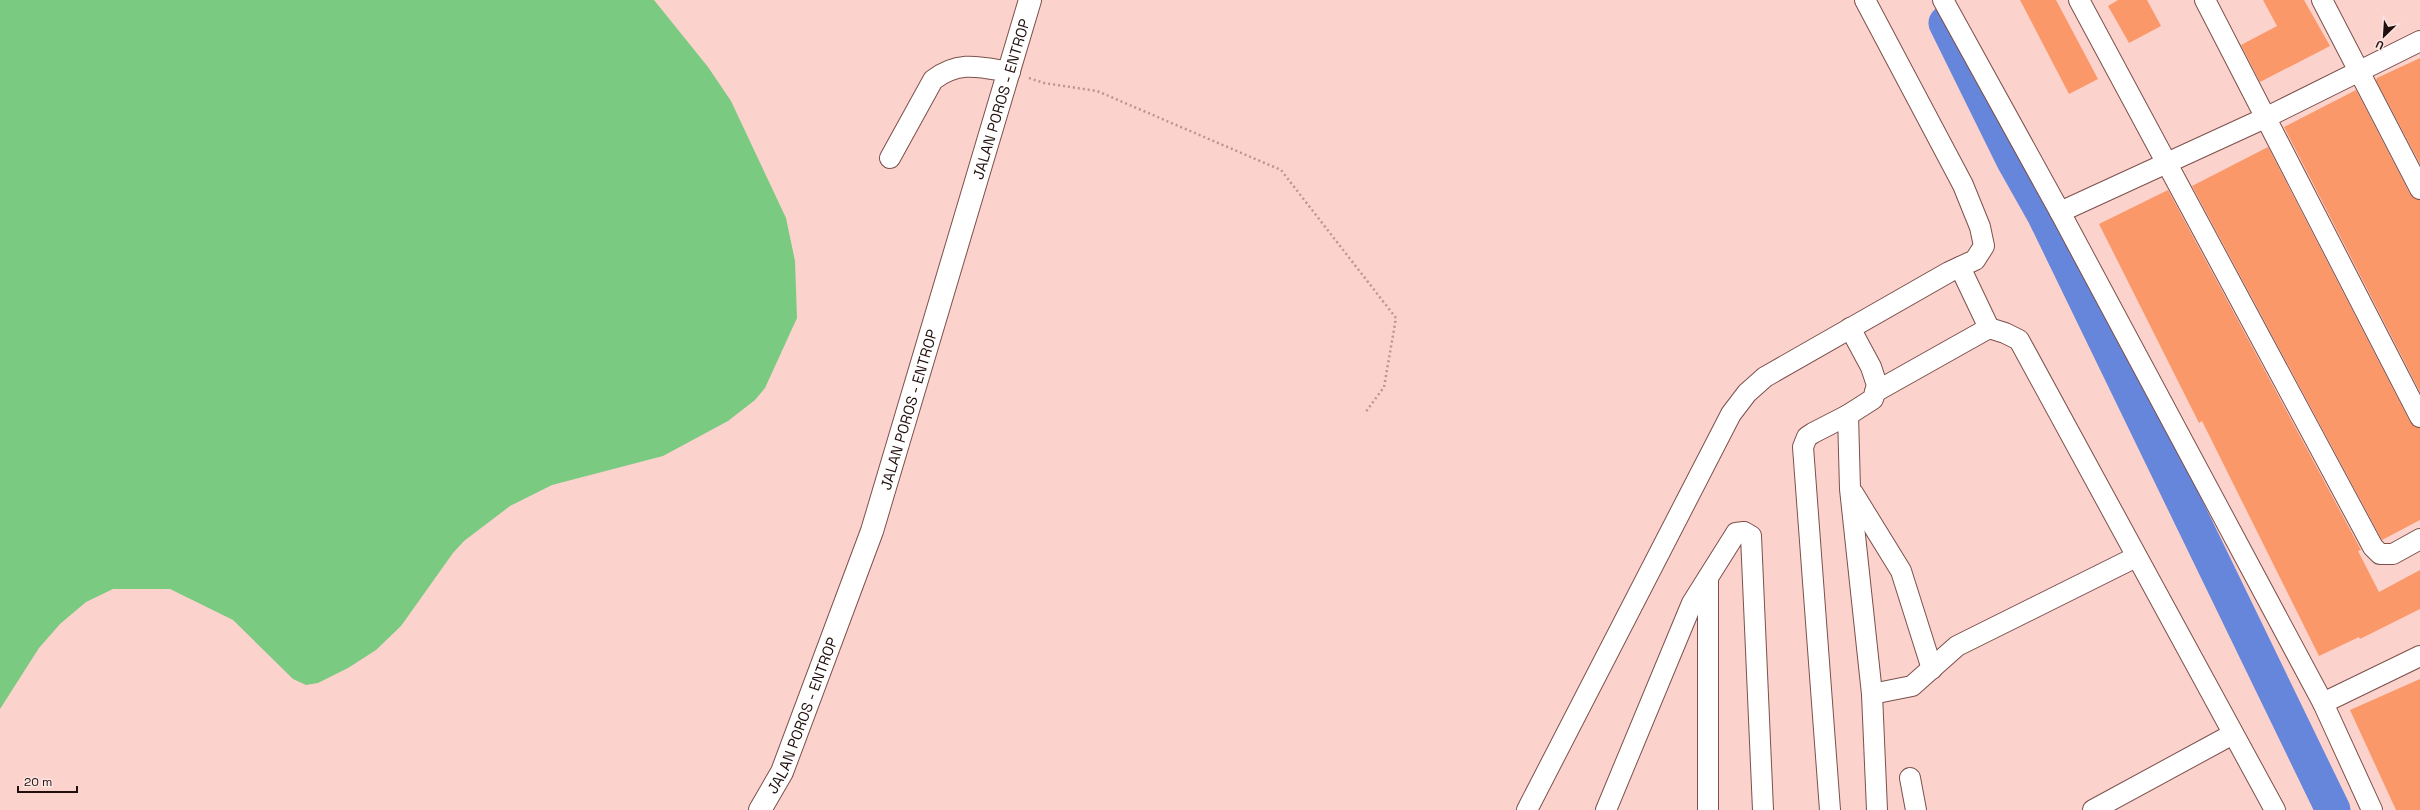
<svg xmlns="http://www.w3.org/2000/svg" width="2420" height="810" font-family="'Space Grotesk',sans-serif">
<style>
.green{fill:#7aca81}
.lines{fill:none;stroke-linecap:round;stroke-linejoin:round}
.river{stroke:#6586db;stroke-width:35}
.building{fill:#fa9869}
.minor-casing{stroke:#7c504b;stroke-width:22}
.major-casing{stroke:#7c504b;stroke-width:24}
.path{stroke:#b99692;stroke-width:2.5;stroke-dasharray:2 3;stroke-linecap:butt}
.minor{stroke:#fff;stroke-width:20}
.major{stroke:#fff;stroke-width:22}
.labels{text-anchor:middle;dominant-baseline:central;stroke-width:3;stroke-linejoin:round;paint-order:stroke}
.street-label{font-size:15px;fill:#210f0d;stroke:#fbe5e2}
</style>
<rect width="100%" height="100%" fill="#fcd2cd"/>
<!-- green -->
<polygon class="green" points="0,0 654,0 708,67 731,101 786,218 795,261 797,318 765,388 755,400 728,421 663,456 552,485 510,506 464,541 453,553 401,626 376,650 348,668 318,683 306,685 293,679 233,620 170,589 113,589 86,602 60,624 39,648 0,709"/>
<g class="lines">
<!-- river -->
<polyline class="river" points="1946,23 2014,161 2045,216 2333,810"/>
</g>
<!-- building -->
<g class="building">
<polygon points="2020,0 2056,0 2098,79 2069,94"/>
<polygon points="2118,0 2147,0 2161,26 2129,43 2108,6"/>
<polygon points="2263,0 2304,0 2330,46 2260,82 2241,45 2277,26"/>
<polygon points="2420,58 2420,164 2376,80 2377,78"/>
<polygon points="2356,90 2410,194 2420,200 2420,392 2284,127"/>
<polygon points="2268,147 2410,422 2420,428 2420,520 2382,540 2192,186"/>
<polygon points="2168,190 2361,550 2358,551 2379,592 2420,570 2420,609 2360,639 2359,637 2319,656 2202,421 2199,423 2099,224"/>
<polygon points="2420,679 2420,810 2396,810 2350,710"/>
</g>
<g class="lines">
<!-- minor casing -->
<g class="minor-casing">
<g id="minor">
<polyline points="1943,0 2060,212 2323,703 2372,810"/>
<polyline points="2079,0 2373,547 2380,554 2393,554 2420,539"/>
<polyline points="2205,0 2420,417"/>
<polyline points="2322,0 2420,189"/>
<path d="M 890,158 L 933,80 C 959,60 980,67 1010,72"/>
<polyline points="2060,212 2265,118 2420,41"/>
<polyline points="1960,267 1989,328"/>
<polyline points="1875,392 1989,328 2005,333 2019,340 2275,810"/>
<polyline points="1848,415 1850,489 1872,694 1877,810"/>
<polyline points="1853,493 1901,571 1932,669"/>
<polyline points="1872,694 1912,686 1957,646 2136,557"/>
<polyline points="2323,703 2420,656"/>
<polyline points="1910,778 1916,810"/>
<polyline points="1527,810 1731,414 1747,393 1765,377 1949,272 1975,260 1984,246 1980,227 1963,185 1865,0"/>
<polyline points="1606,810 1692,603 1736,533 1744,532 1751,536 1763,810"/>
<polyline points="1708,810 1708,578"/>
<polyline points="1830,810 1803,447 1807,437 1813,433 1848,415 1873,399 1877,385 1871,367 1850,328"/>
<polyline points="2093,810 2233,734"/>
</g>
</g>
<!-- major casing -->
<g class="major-casing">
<g id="major">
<path id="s1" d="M 760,810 L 782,772 L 872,531 L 1030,0"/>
</g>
</g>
<!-- path -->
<polyline class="path" points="1029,78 1044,83 1097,91 1281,170 1396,318 1384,387 1365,413"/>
<!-- minor -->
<use href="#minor" class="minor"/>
<!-- major -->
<use href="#major" class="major"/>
</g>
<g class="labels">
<!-- street labels -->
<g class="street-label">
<text stroke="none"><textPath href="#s1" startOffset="752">JALAN POROS - ENTROP</textPath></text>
<text stroke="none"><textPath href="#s1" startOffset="428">JALAN POROS - ENTROP</textPath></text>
<text stroke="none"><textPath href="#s1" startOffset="104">JALAN POROS - ENTROP</textPath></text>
</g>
</g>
<!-- north arrow -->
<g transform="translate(2384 36) rotate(205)" stroke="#fbe5e2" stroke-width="3" paint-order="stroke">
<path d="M0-3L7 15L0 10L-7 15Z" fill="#210f0d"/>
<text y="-6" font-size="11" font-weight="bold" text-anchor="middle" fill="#210f0d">U</text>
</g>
<!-- scale -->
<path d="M18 786v6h59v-6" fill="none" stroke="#210f0d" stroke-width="2"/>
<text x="24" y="786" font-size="12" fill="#210f0d" stroke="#fbe5e2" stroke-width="3" paint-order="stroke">20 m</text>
</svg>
